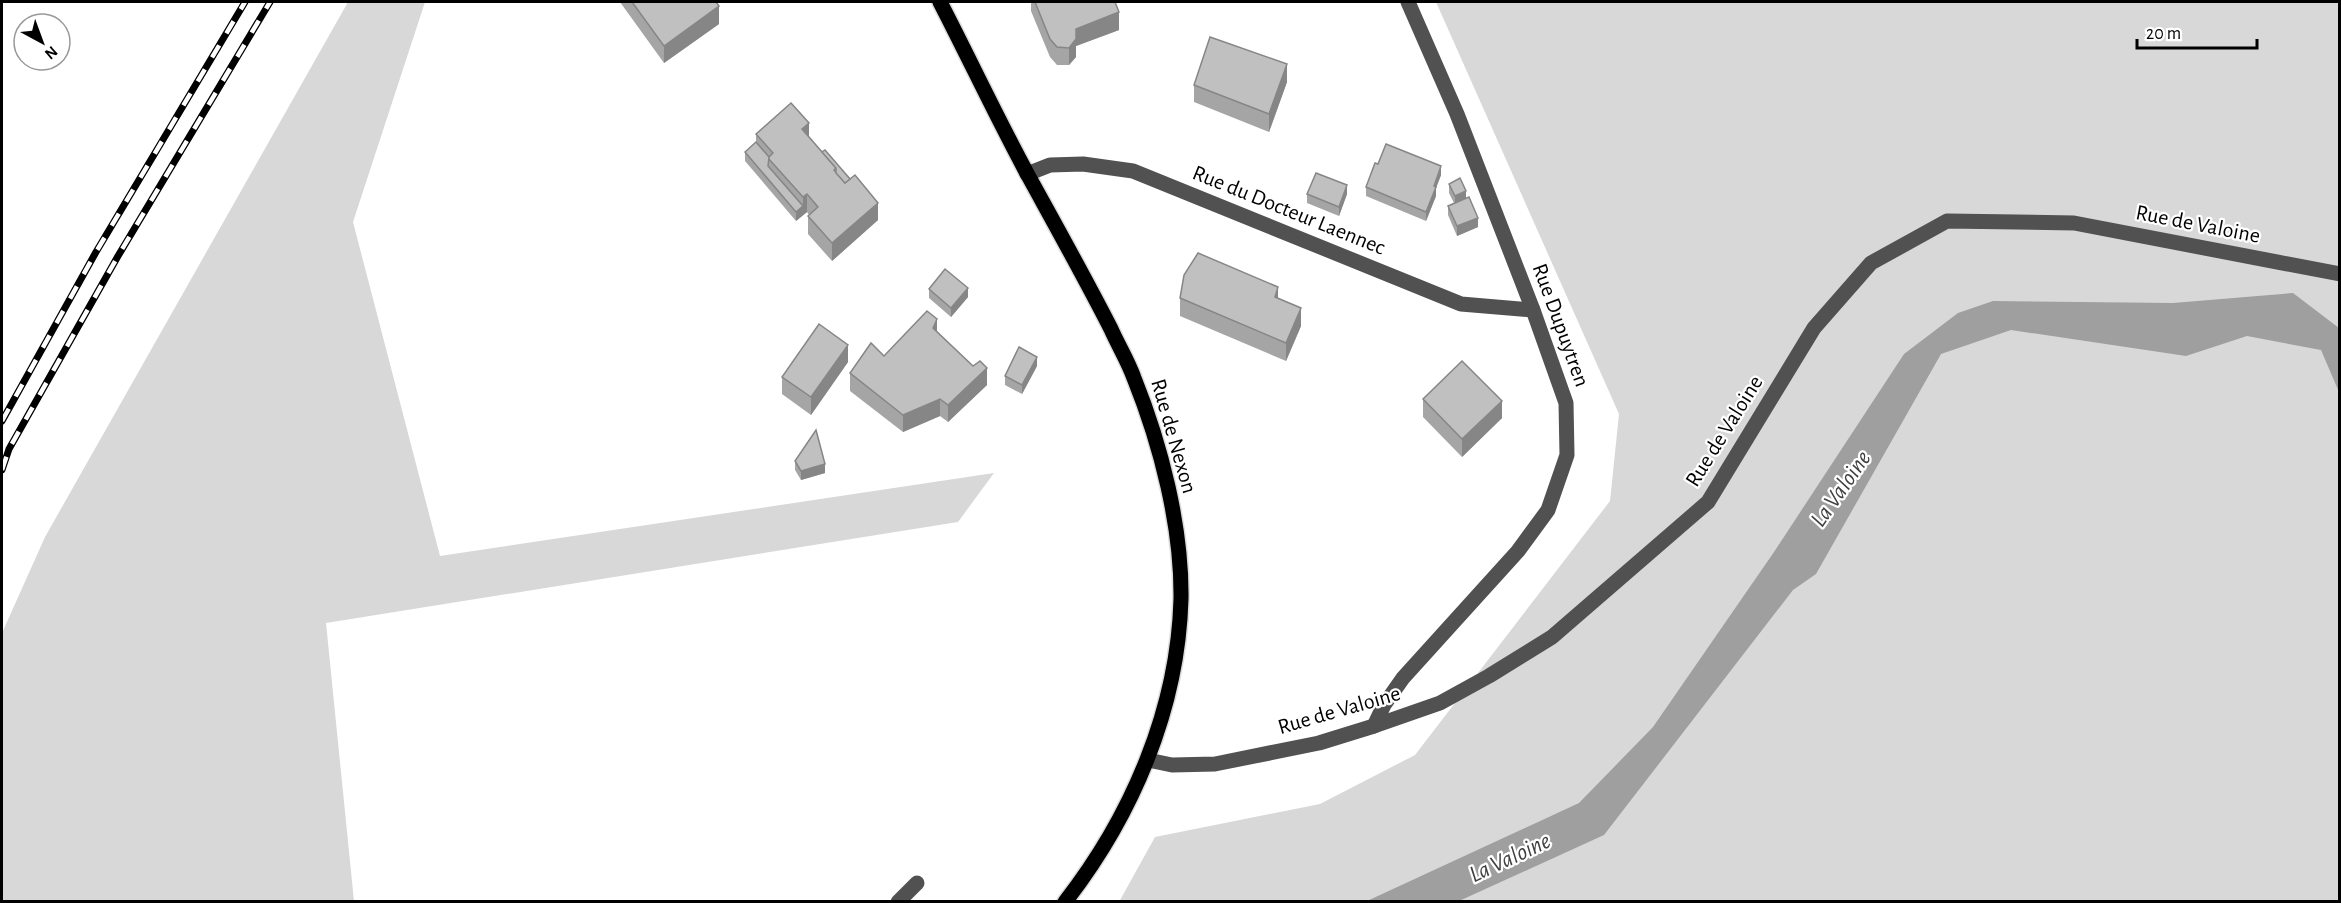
<svg xmlns="http://www.w3.org/2000/svg" width="2341" height="903" font-family="'Alegreya Sans',sans-serif">
<style>
.green{fill:#d8d8d8}
.water{fill:#9f9f9f}
.lines{fill:none;stroke-linecap:round;stroke-linejoin:round}
.major-casing{stroke:#dbdbdb;stroke-width:18}
.minor{stroke:#515151;stroke-width:15}
.major{stroke:#000;stroke-width:15}
.rail-casing{stroke:#000;stroke-width:7}
.rail{stroke:#fff;stroke-width:4.5;stroke-dasharray:14;stroke-linecap:butt}
.wall{fill:#a5a5a5}
.shaded-wall{fill:#868686}
.building{fill:#c0c0c0;stroke:#868686;stroke-width:1.5}
.labels{text-anchor:middle;dominant-baseline:central;stroke-width:4.5;stroke-linejoin:round;paint-order:stroke}
.street-label{font-size:22px;fill:#000;stroke:#fff}
.water-label{font-size:24px;font-style:italic;fill:#404040;stroke:#fff}
</style>
<rect width="100%" height="100%" fill="#fff"/>
<!-- green -->
<g class="green">
<polygon points="348,2 425,2 353,222 440,556 994,473 958,522 326,623 354,901 2,901 2,633 45,537"/>
<polygon points="1436,2 2339,2 2339,901 1119,902 1155,837 1320,804 1415,755 1610,501 1619,414"/>
</g>
<!-- water -->
<polygon class="water" points="2293,293 2339,328 2339,392 2321,350 2247,336 2186,356 2011,330 1941,354 1816,574 1793,590 1604,835 1459,901 1367,901 1579,803 1653,727 1774,552 1904,354 1958,313 1993,301 2173,303"/>
<g class="lines">
<!-- major casing -->
<g class="major-casing">
<path id="major" d="M 940,2 C 970,60 998,120 1029,177 C 1057,228 1085,278 1111,329 C 1118,345 1128,361 1134,378 C 1161,445 1182,527 1181,599 C 1178,709 1132,816 1065,902"/>
</g>
<!-- minor -->
<g class="minor">
<polyline points="1027,174 1050,165 1083,164 1133,171 1461,304 1533,310"/>
<polyline points="1374,726 1384,705 1403,678 1518,551 1548,510 1567,455 1566,403 1533,310 1457,114 1408,2"/>
<polyline points="1148,760 1172,765 1215,764 1319,743 1374,726 1440,703 1489,676 1552,637 1708,502 1814,328 1871,263 1947,221 2074,223 2340,274"/>
<polyline points="898,902 917,883"/>
</g>
<!-- major -->
<use href="#major" class="major"/>
<!-- rail casing -->
<g class="rail-casing">
<g id="rail">
<polyline points="2,421 96,252 245,2"/>
<polyline points="2,470 9,449 118,256 270,2"/>
</g>
</g>
<!-- rail -->
<use href="#rail" class="rail"/>
</g>
<!-- wall -->
<g class="wall">
<polygon points="620,2 716,2 719,24 664,63"/>
<polygon points="1031,2 1115,2 1119,30 1076,46 1076,57 1069,65 1057,65 1050,57 1031,11"/>
<polygon points="1287,82 1269,132 1194,102 1194,85"/>
<polygon points="756,134 809,137 878,220 832,261 808,234 808,216 809,215 807,212 796,221 745,161 745,152 756,142"/>
<polygon points="1441,175 1436,188 1436,196 1426,221 1366,196 1366,187"/>
<polygon points="1449,184 1466,198 1478,227 1457,236 1448,215 1448,206 1454,203 1449,193"/>
<polygon points="1307,194 1347,194 1339,216 1307,203"/>
<polygon points="929,289 968,297 951,317 929,298"/>
<polygon points="1180,298 1278,298 1301,326 1286,361 1180,316"/>
<polygon points="937,331 987,385 948,422 940,416 903,432 850,391 850,373"/>
<polygon points="848,362 811,415 782,394 782,377"/>
<polygon points="1037,366 1022,394 1005,385 1005,376"/>
<polygon points="1423,399 1502,418 1462,457 1423,417"/>
<polygon points="795,461 825,473 801,480 795,470"/>
</g>
<!-- shaded-wall -->
<g class="shaded-wall">
<polygon points="719,6 719,24 664,63 664,46"/>
<polygon points="1119,12 1119,30 1076,46 1076,57 1069,65 1069,48 1076,29"/>
<polygon points="1287,64 1287,82 1269,132 1269,114"/>
<polygon points="809,123 809,141 802,129"/>
<polygon points="1441,166 1441,175 1436,188 1436,196 1426,221 1426,212"/>
<polygon points="1347,185 1347,194 1339,216 1339,207"/>
<polygon points="1466,191 1466,200 1455,205 1455,196"/>
<polygon points="807,194 807,212 796,221 796,212 803,206 803,197"/>
<polygon points="878,203 878,220 832,261 832,243"/>
<polygon points="1478,218 1478,227 1457,236 1457,226"/>
<polygon points="1278,287 1278,305 1275,297"/>
<polygon points="968,288 968,297 951,317 951,308"/>
<polygon points="1301,308 1301,326 1286,361 1286,343"/>
<polygon points="937,319 937,337 933,328"/>
<polygon points="848,345 848,362 811,415 811,397"/>
<polygon points="1037,357 1037,366 1022,394 1022,385"/>
<polygon points="987,368 987,385 948,422 948,405"/>
<polygon points="940,399 940,416 903,432 903,415"/>
<polygon points="1502,401 1502,418 1462,457 1462,439"/>
<polygon points="825,464 825,473 801,480 801,471"/>
</g>
<!-- building -->
<g class="building">
<polygon points="632,2 716,2 719,6 664,46"/>
<polygon points="1035,2 1115,2 1119,12 1076,29 1076,39 1069,48 1057,47 1050,39"/>
<polygon points="1210,37 1287,64 1269,114 1194,85"/>
<polygon points="791,103 809,123 802,129 836,168 834,170 845,183 855,175 878,203 832,243 808,216 818,207 807,194 803,197 768,158 773,153 756,134"/>
<polygon points="756,142 769,157 768,166 803,206 796,212 745,152"/>
<polygon points="1386,144 1441,166 1434,186 1436,187 1426,212 1366,187 1375,163 1378,164"/>
<polygon points="825,150 850,179 845,183 836,173 836,168 822,152"/>
<polygon points="1316,173 1347,185 1339,207 1307,194"/>
<polygon points="1460,178 1466,191 1455,196 1449,184"/>
<polygon points="1469,197 1478,218 1457,226 1448,206"/>
<polygon points="1198,253 1278,287 1275,297 1301,308 1286,343 1180,298 1184,275"/>
<polygon points="945,269 968,288 951,308 929,289"/>
<polygon points="927,311 937,319 933,328 973,366 980,361 987,368 948,405 940,399 903,415 850,373 871,343 884,356"/>
<polygon points="819,324 848,345 811,397 782,377"/>
<polygon points="1019,347 1037,357 1022,385 1005,376"/>
<polygon points="1462,361 1502,401 1462,439 1423,399"/>
<polygon points="816,430 825,464 801,471 795,461"/>
</g>
<g class="labels">
<!-- street labels -->
<g class="street-label">
<text transform="translate(1289 210) rotate(22)">Rue du Docteur Laennec</text>
<text transform="translate(2198 224) rotate(11)">Rue de Valoine</text>
<text transform="translate(1561 325) rotate(70)">Rue Dupuytren</text>
<text transform="translate(1724 431) rotate(-58)">Rue de Valoine</text>
<text transform="translate(1174 436) rotate(74)">Rue de Nexon</text>
<text transform="translate(1339 710) rotate(-16)">Rue de Valoine</text>
</g>
<!-- water labels -->
<g class="water-label">
<text transform="translate(1841 489) rotate(-55)">La Valoine</text>
<text transform="translate(1510 858) rotate(-25)">La Valoine</text>
</g>
</g>
<!-- border -->
<rect width="2341" height="903" fill="none" stroke="#000000" stroke-width="6"/>
<!-- north arrow -->
<g transform="translate(42 42) rotate(139)"><circle r="28" fill="#ffffff" stroke="#999999" stroke-width="1.5"/>
<path d="M0-4.5L10 22L0 15L-10 22Z" fill="#000000"/>
<text y="-9" font-size="16" font-weight="bold" text-anchor="middle" fill="#000000">N</text>
</g>
<!-- scale -->
<path d="M2137 39v9h120v-9" fill="none" stroke="#000000" stroke-width="3"/>
<text x="2146" y="39" font-size="18" fill="#000000" stroke="#ffffff" stroke-width="4.5" paint-order="stroke">20 m</text>
</svg>
